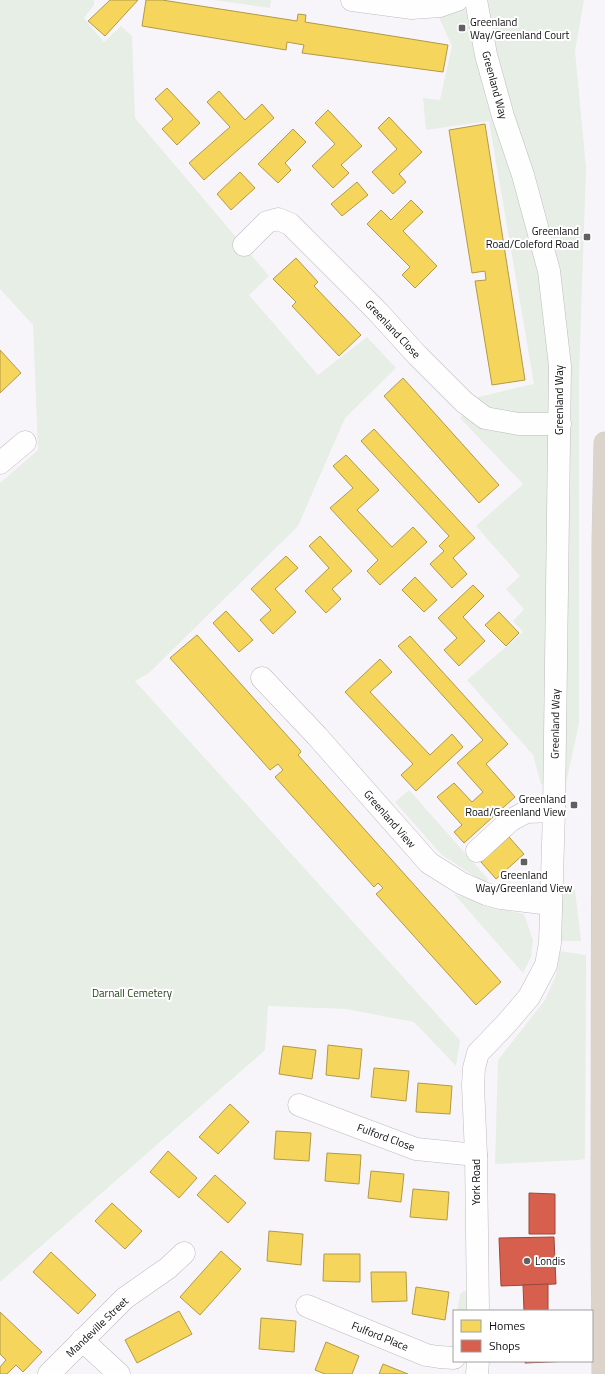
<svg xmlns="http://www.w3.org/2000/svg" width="605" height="1374" font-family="'Titillium Web',sans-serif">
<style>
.green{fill:#e6eee5}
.homes{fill:#f6d55c;stroke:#b19a46}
.shops{fill:#d6604d;stroke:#9b483b}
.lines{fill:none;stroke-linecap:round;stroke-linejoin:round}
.minor-casing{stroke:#bebbc0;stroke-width:23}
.trunk-casing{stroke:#d2d0d3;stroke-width:23}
.minor{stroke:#fefefe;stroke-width:22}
.trunk{stroke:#dcd4ca;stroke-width:22}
.poi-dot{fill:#626063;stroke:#fff;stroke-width:1.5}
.labels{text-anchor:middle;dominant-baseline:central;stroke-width:4;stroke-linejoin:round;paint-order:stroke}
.poi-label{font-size:11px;fill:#110f12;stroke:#fff;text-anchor:start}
.street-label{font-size:11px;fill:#110f12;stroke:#fff}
.park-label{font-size:11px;fill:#1b3c13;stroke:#fff}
</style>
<rect width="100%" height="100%" fill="#f8f5fa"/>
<!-- green -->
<g class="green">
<polygon points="0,0 94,0 94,5 84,18 104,42 121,26 132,36 135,118 269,276 249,295 318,375 367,337 396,368 345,418 298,526 149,673 135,681 460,1040 456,1066 414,1022 346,1009 268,1006 265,1050 0,1282 0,483 38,450 33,325 0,289"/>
<polygon points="214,0 271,0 270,8"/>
<polygon points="431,0 584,0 575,51 586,168 579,377 579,723 565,788 541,784 533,755 467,680 523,632 513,621 524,609 506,589 520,576 476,526 523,484 460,418 478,397 534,384 489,121 426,130 423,98 440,100 452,46"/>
<polygon points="409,790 488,879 485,883 442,855 395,802"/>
<polygon points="575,890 581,941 560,941 561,898 566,891"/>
<polygon points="454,894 509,911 524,914 533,940 531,957 523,973"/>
<polygon points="560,951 586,955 585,1159 579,1160 495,1164 498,1060 545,1000 556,975"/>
<polygon points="464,1291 470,1292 471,1311 457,1311 460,1294"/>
</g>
<!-- homes -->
<g class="homes">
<polygon points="110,0 138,0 105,36 88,21"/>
<polygon points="146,0 162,0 297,21 298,14 306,15 305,22 448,45 443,72 302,53 304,45 287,42 286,50 142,26"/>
<polygon points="167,88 200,123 177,145 162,129 173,119 155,99"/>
<polygon points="219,91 245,120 262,104 274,118 204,180 189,163 230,127 207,102"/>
<polygon points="328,110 362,146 341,165 349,173 333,188 312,166 335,144 315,123"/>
<polygon points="389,117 422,152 399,174 406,182 393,194 372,172 397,149 378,128"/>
<polygon points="485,124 525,380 492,385 475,281 486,280 485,271 472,273 449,130"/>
<polygon points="293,129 306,142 285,163 291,170 278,183 258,164"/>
<polygon points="240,172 255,188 231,210 217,194"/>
<polygon points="357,182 368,195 342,216 331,204"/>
<polygon points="411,200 423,212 403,231 437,266 415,288 402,275 410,267 367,224 381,210 391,220"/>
<polygon points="296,258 318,282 314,286 361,335 339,356 292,306 296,302 273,279"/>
<polygon points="0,350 21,373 0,393"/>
<polygon points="403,378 499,485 479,503 384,396"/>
<polygon points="374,429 475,538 453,558 467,574 452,588 430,564 444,551 439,546 449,536 361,441"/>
<polygon points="346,455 379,490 357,510 392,547 413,527 427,542 380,585 367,571 378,560 330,508 353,488 333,466"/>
<polygon points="320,536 352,571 332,589 341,599 326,613 305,591 329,568 309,546"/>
<polygon points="286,556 298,568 275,589 296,612 273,634 260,620 271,610 251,589"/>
<polygon points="415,577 437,600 424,612 402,590"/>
<polygon points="473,585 484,596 463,617 485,641 459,666 444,650 457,638 438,618"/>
<polygon points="226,611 253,640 239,652 213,623"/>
<polygon points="499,612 519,633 506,646 485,625"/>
<polygon points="197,635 300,750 301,752 298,755 501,982 476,1005 376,894 383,888 378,883 374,887 275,777 283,770 278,764 270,770 170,658"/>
<polygon points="410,636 508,744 486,764 515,797 464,843 454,832 462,825 437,797 454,783 472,802 483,792 457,763 483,740 398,646"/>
<polygon points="380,659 392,672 370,692 430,755 452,734 463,747 416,791 401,775 413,764 345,692"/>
<polygon points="509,837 524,854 496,879 481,862"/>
<polygon points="328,1045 362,1049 359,1079 326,1075"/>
<polygon points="283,1046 316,1050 312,1079 279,1074"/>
<polygon points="374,1068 409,1071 406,1101 371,1097"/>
<polygon points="418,1083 452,1086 450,1114 416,1112"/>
<polygon points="230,1104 249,1122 218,1154 199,1137"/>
<polygon points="276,1131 311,1133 309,1161 274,1159"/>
<polygon points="168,1151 197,1178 179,1198 150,1172"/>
<polygon points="327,1153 361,1155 359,1184 325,1181"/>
<polygon points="371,1171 404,1174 401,1202 368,1198"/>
<polygon points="215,1175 246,1203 228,1223 197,1195"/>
<polygon points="413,1189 449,1192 447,1220 410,1217"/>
<polygon points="112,1203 142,1231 125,1249 95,1221"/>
<polygon points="269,1231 303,1234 301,1265 267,1261"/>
<polygon points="221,1251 241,1269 200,1315 180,1297"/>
<polygon points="51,1252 96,1295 78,1314 33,1272"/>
<polygon points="324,1254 360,1254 360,1282 323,1281"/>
<polygon points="371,1272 406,1272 407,1301 372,1302"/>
<polygon points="416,1287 449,1292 445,1320 412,1314"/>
<polygon points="179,1311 192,1334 137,1363 125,1340"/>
<polygon points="0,1312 42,1352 23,1372 16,1365 7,1374 0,1374 0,1367 6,1360 0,1354"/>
<polygon points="261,1318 296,1321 294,1352 259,1349"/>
<polygon points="326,1342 359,1356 352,1374 325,1374 315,1370"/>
<polygon points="383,1364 408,1374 379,1374"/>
</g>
<!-- shops -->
<g class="shops">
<polygon points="529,1193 555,1194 555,1234 529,1234"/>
<polygon points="554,1237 556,1284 501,1286 499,1238"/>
<polygon points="548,1284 548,1311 524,1311 523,1285"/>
<polygon points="525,1361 571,1361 525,1363"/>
</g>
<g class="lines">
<!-- minor casing -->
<g class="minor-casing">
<g id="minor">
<polyline points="352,0 412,8 440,6 457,0"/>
<polyline points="476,0 486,55 503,116 523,175 549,271 560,366 554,811 550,943 546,965 529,997 506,1024 478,1053 474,1068 473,1085 476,1155 478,1311"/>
<polyline points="244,245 267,222 278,219 290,224 377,311 417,355 464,402 485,418 519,424 560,424"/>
<polyline points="0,463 25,442"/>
<polyline points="262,678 317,736 429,863 461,883 486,894 501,898 551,904"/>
<polyline points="477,851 511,820 526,812 554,811"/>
<polyline points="299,1105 416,1149 476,1155"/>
<polyline points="307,1306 426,1355 439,1357 454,1358"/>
<polyline points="82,1340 119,1374"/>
<polyline points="49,1374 125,1298 168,1268 184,1253"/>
<polyline points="477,1374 478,1361"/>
</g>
</g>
<!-- trunk casing -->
<g class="trunk-casing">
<polyline id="trunk" points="603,1374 602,1230 603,543 605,443"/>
</g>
<!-- minor -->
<use href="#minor" class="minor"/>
<!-- trunk -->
<use href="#trunk" class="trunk"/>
</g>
<!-- markers -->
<g class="poi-dot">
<rect x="458" y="24" width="8" height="8" rx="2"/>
<rect x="583" y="233" width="8" height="8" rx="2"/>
<rect x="570" y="801" width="8" height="8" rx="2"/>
<rect x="520" y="858" width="8" height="8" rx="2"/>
<circle cx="527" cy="1261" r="4"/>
</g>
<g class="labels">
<!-- poi labels -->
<g class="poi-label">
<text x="470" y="22">Greenland<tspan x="470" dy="13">Way/Greenland Court</tspan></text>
<text x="579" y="231" text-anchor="end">Greenland<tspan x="579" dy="13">Road/Coleford Road</tspan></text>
<text x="566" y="799" text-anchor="end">Greenland<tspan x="566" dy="13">Road/Greenland View</tspan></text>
<text x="524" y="875" text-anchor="middle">Greenland<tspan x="524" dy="13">Way/Greenland View</tspan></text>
<text x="535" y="1261">Londis</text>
</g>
<!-- street labels -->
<g class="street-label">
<text transform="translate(495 85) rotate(75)">Greenland Way</text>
<text transform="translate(393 329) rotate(47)">Greenland Close</text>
<text transform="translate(559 400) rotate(-90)">Greenland Way</text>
<text transform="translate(555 724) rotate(-89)">Greenland Way</text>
<text transform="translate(390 819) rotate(49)">Greenland View</text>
<text transform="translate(386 1137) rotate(20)">Fulford Close</text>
<text transform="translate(476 1182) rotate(-90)">York Road</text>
<text transform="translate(97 1327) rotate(-44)">Mandeville Street</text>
<text transform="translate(380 1336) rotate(22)">Fulford Place</text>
</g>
<!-- park labels -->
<g class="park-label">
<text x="132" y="993">Darnall Cemetery</text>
</g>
</g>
<!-- legend -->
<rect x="453" y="1310" width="140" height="52" fill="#ffffff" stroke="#a09fa0"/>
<rect x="461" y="1320" width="20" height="12" fill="#f6d55c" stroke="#a09fa0"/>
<text x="489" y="1330" font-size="12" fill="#110f12">Homes</text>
<rect x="461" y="1340" width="20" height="12" fill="#d6604d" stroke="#a09fa0"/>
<text x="489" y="1350" font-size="12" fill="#110f12">Shops</text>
</svg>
